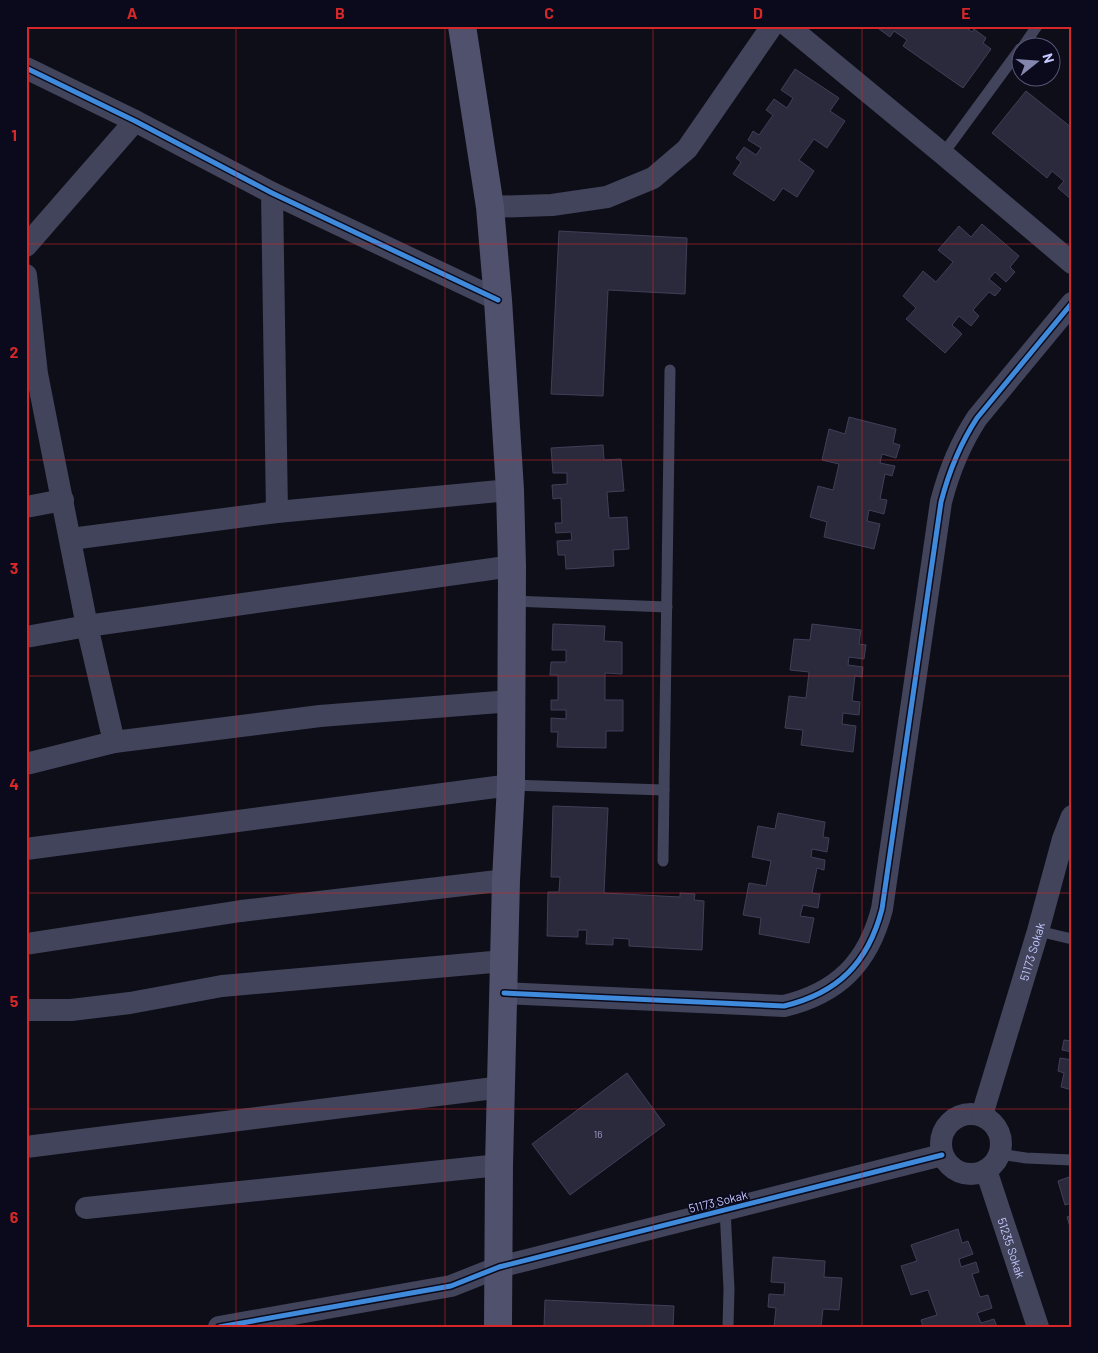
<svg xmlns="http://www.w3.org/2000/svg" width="1098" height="1353" font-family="Barlow,sans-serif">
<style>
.building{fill:#2b2a3c;stroke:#403f58}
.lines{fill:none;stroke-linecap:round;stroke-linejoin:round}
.lane{stroke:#41445a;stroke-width:11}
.street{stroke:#41445a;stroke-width:22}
.secondary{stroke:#4f516d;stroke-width:28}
.cycleway-casing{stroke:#0a0a1c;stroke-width:8}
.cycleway{stroke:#408adc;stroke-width:5}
.grid{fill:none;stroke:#d62828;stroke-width:1;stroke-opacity:0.55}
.labels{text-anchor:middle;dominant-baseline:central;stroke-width:4;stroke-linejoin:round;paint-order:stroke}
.number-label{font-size:10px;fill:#9ea0ce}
.street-label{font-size:12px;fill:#c5c7ff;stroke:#0a0a1c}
.neatline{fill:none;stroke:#d62828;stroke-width:2}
.grid-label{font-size:16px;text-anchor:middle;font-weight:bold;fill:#d62828}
</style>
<rect width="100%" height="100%" fill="#0e0e18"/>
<!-- building -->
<g class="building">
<polygon points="875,26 964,26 972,32 974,29 986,38 983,43 991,49 963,88 903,46 907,40 894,31 890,37"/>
<polygon points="795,69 839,98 830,111 845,121 827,148 814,139 799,160 814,171 797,197 783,188 774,201 733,174 741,162 736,158 744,147 756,155 761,148 748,140 753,131 759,135 773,115 766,110 774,99 787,108 793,98 781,90"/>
<polygon points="1026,91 1072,128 1072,200 1058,188 1064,181 1052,171 1047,178 992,133"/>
<polygon points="982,224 1019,256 1010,267 1015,272 1006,282 995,272 989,279 1001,289 995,296 989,292 973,310 979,316 971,326 959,316 952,325 962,334 945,353 906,319 916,308 903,296 923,271 936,282 953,262 938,250 959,226 971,237"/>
<polygon points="559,231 687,238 685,294 608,290 603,396 551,394"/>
<polygon points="849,417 896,429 893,443 900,445 896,458 882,454 880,463 895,466 892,476 885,474 880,499 887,500 884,514 869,510 867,521 880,524 874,549 824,537 827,522 810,517 818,486 833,490 839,464 822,460 829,429 845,434"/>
<polygon points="603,445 604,460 621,459 624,491 607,492 609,518 627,517 629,549 613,550 614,566 566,569 565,555 558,555 557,541 572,540 571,532 556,533 555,523 562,523 561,498 553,499 552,485 567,484 567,473 553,473 551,448"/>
<polygon points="553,624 605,626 604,641 622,642 622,674 605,673 605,700 623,700 623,731 606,731 606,748 557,747 558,732 551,732 551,718 566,719 566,710 551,710 551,700 558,700 558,675 550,675 551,662 566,662 566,650 552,650"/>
<polygon points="812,624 861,630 859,644 866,645 864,659 849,657 848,665 863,667 862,677 855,676 852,701 860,702 859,715 843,713 842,724 856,726 853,752 801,745 803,730 785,728 789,696 806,698 809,672 790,670 794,639 810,640"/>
<polygon points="553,806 608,808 604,893 680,897 680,893 695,894 694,900 704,901 702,950 629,946 629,939 613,938 613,945 586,944 587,930 578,930 578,937 547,936 548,892 559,892 560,877 551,877"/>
<polygon points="778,813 825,822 823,837 829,838 827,852 812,849 811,857 825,860 824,870 817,868 812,893 820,894 818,908 803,905 800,916 814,918 809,943 759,934 761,918 743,915 749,883 766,886 771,861 752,857 758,826 775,829"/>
<polygon points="1072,1036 1072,1052 1062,1050 1064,1040 1071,1041"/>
<polygon points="1060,1058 1072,1060 1072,1090 1061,1087 1064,1073 1058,1071"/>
<polygon points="627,1073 665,1125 570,1195 532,1144"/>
<polygon points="1072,1176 1072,1203 1065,1205 1058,1181"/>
<polygon points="1072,1215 1072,1230 1071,1230 1067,1217"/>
<polygon points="958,1229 962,1243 968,1241 973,1254 959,1259 961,1267 976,1262 979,1272 972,1274 980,1297 988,1295 992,1308 977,1313 981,1323 994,1319 997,1327 923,1327 921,1320 937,1315 928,1290 911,1295 901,1266 917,1261 911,1245"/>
<polygon points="773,1257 825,1261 824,1277 842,1278 839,1310 823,1309 821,1327 774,1327 776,1308 768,1307 769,1294 784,1295 785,1283 771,1282"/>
<polygon points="545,1300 674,1306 673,1327 544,1327"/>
</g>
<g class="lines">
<!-- lane -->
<g class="lane">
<polyline points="1022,48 1037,26"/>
<polyline points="943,154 1020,49"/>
<polyline points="512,601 667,607"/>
<polyline points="511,785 664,790"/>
<polyline points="663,861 670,370"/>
<polyline points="1038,931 1072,939"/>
<polyline points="999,1154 1026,1158 1072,1160"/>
<polyline points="725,1209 729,1289 728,1327"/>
</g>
<!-- street -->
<g class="street">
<polyline points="788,26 943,154 1072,263"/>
<polyline points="26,68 135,121 272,193 498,300"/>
<polyline points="272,193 277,512"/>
<polyline points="490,207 552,205 607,197 653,178 687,149 772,26"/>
<polyline points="26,246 135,121"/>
<polyline points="26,275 37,374 87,626 114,742"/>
<polyline points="26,507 63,500"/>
<polyline points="71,539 277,512 510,490"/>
<polyline points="26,637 87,626 512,566"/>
<polyline points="26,764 114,742 320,716 512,701"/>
<polyline points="26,849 511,785"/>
<polyline points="26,944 241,911 506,880"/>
<path d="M 504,993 L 784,1006 C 838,993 868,963 882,909 L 941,502 C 949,471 960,444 977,418 L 1072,303"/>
<polyline points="26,1010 71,1010 130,1003 222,986 504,961"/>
<circle cx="971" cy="1144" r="30"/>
<path id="s1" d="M 982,1115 L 1038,931 L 1063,839 L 1072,816"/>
<polyline points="26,1147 502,1087"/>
<path id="s2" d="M 986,1170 L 1038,1327"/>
<polyline points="86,1208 499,1165"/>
<polyline points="219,1327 451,1286 499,1267 942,1155"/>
</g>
<!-- secondary -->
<polyline class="secondary" points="462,26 490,207 498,300 510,490 512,566 511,785 506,880 499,1165 498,1327"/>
<!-- cycleway casing -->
<g class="cycleway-casing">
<g id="cycleway">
<polyline points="26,68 135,121 272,193 498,300"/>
<path d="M 504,993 L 784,1006 C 838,993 868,963 882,909 L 941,502 C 949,471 960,444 977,418 L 1072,303"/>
<polyline points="219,1327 451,1286 499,1267 942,1155"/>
</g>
</g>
<!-- cycleway -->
<use href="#cycleway" class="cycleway"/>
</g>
<!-- grid -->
<path class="grid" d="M 236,26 L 236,1327M 445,26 L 445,1327M 653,26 L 653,1327M 862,26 L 862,1327M 26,244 L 1072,244M 26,460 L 1072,460M 26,676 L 1072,676M 26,893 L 1072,893M 26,1109 L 1072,1109"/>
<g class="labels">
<!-- number labels -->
<g class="number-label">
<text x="598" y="1134">16</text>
</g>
<!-- street labels -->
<g class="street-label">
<text stroke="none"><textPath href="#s1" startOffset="171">51173 Sokak</textPath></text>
<text transform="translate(718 1201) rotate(-14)">51173 Sokak</text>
<text stroke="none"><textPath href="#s2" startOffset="82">51235 Sokak</textPath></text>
</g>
</g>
<!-- border -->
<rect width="1098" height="1353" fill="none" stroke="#0a0a1c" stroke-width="55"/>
<!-- north arrow -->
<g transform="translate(1036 62) rotate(73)"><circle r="24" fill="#0a0a1c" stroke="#555677"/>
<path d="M0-4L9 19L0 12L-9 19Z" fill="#8586ae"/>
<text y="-8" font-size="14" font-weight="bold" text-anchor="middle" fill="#c5c7ff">N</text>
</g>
<rect x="28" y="28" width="1042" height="1298" class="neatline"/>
<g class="grid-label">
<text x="132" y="19">A</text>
<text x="340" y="19">B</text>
<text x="549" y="19">C</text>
<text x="758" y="19">D</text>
<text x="966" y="19">E</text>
<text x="14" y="141">1</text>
<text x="14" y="358">2</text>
<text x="14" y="574">3</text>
<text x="14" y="790">4</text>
<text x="14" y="1007">5</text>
<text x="14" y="1223">6</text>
</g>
</svg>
